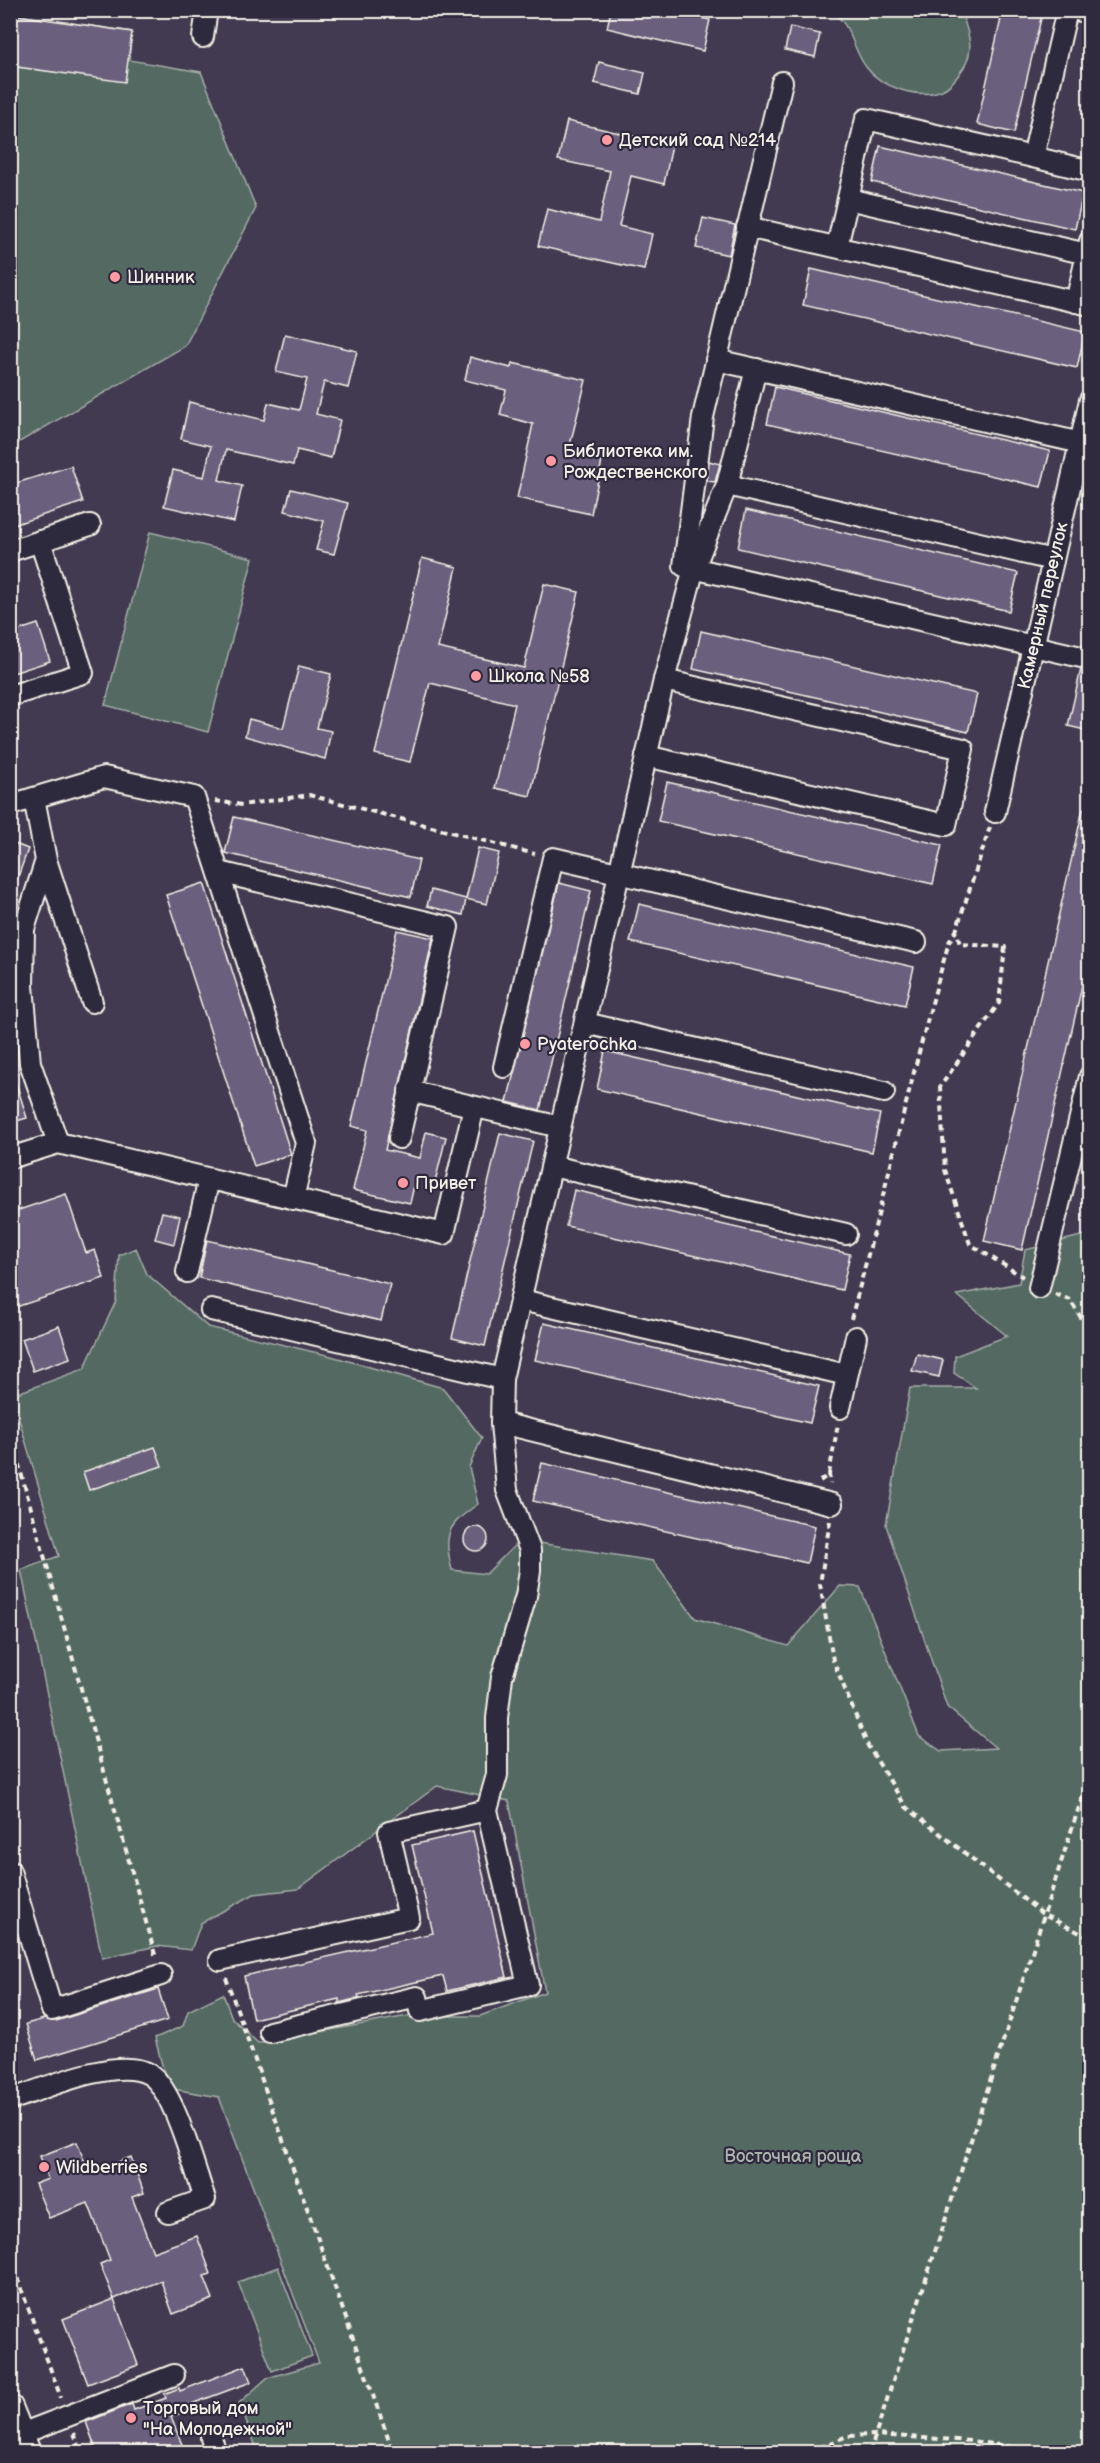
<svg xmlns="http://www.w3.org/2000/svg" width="1100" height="2463" font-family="'Balsamiq Sans',sans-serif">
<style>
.green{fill:#546964;stroke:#a4ada6;stroke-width:1.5}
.building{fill:#6b617e;stroke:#f4f1e8;stroke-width:1.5}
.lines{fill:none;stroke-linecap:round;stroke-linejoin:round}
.minor-casing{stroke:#f4f1e8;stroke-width:24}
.major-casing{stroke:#f4f1e8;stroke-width:28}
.path{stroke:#f4f1e8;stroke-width:4;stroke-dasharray:6 4.5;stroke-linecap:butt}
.minor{stroke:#2f2a3d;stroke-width:20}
.major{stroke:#2f2a3d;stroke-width:24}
.poi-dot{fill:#ff9aa2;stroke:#2f2a3d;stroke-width:2}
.labels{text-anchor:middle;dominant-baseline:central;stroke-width:4.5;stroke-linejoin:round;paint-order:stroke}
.poi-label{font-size:18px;fill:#f4f1e8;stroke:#2f2a3d;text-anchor:start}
.street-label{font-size:18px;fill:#f4f1e8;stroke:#2f2a3d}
.park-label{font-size:18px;fill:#acb4ad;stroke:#2f2a3d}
</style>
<rect width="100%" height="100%" fill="#413a50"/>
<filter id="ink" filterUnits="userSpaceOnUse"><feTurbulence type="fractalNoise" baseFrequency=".0167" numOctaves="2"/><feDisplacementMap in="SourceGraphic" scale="12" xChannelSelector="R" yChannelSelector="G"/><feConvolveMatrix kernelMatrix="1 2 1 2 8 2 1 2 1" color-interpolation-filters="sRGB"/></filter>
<g filter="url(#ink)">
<!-- green -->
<g class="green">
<path d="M 830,11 L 961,11 C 967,30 976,48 964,67 C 959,75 951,86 942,90 C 918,100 881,87 866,67 C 852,49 852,23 830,11 Z"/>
<polygon points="11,14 132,32 129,60 201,72 256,208 185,346 11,447"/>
<polygon points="150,532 253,558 208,732 105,705"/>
<path d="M 1089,1234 L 1089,2452 L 258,2452 L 239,2403 L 267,2378 L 319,2363 L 219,2097 L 173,2089 L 162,2065 L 155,2038 L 183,2026 L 188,2011 L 223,1994 L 232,2018 L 258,2043 L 408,2016 L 480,2016 L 545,1992 L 509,1801 L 437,1786 L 298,1889 L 254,1894 L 201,1923 L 191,1950 L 157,1946 L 102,1958 L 21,1570 L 59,1556 L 12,1395 L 84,1369 L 116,1301 L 119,1255 L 136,1248 L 147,1274 L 208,1327 L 331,1356 L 443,1388 L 482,1438 L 469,1467 L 478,1504 C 447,1526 443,1533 452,1570 L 486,1574 L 520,1540 L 653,1561 L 695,1618 L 788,1646 L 840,1586 L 860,1587 L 919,1736 L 941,1751 L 996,1748 L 947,1707 L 886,1525 L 910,1388 L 976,1388 L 954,1373 L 955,1356 L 1007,1336 L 957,1295 L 1019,1283 L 1025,1250 Z"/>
<polygon points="278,2267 312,2356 272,2371 238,2282"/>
</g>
<!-- building -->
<g class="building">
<polygon points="611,10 684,10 683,14 710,20 703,51 607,28"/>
<polygon points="1003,10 1043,10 1014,133 977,124"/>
<polygon points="10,14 132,32 125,82 10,66"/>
<polygon points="790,27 820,34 815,57 785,50"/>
<polygon points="599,62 645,73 640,94 594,83"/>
<polygon points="567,121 672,145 664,184 631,176 619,226 652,234 644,270 538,246 547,209 599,222 610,171 558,160"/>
<polygon points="880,146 1083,193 1075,229 872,182"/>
<polygon points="703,218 735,225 729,255 696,248"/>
<polygon points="811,269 1085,332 1077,368 803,305"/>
<polygon points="285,334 357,351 348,388 324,382 316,414 340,420 331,458 297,450 293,465 226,450 219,480 242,486 234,522 164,506 173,470 204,477 211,446 181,439 189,402 264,420 268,403 299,410 307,379 276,372"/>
<polygon points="470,357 511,368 512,363 586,380 569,449 603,456 591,514 517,498 533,424 500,415 506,390 465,380"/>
<polygon points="775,387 1050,451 1041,487 767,424"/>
<polygon points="709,461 720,464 715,482 707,481"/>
<polygon points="71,466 83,502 10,526 10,485"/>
<polygon points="291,489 348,503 334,554 316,550 324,521 285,511"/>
<polygon points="746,510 1018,573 1009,611 738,548"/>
<polygon points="422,558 457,567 438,648 524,668 544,584 579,592 530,796 495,788 515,704 430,683 410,762 375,754"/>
<polygon points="38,624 50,661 10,674 10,633"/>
<polygon points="701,631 977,694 968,732 693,669"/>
<polygon points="299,666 331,674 317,728 331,731 325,759 245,736 249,719 283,728"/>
<polygon points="1081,669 1089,671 1089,731 1068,726"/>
<polygon points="667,782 942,845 933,884 658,821"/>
<polygon points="1083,809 1089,809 1089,955 1022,1250 984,1241"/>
<polygon points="234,817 419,860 411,897 225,853"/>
<polygon points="10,842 28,849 13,891 10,891"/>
<polygon points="478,848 499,853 487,904 466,899"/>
<polygon points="204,883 291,1154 254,1166 166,895"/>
<polygon points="559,883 591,891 540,1110 507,1102"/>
<polygon points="431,890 466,899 463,915 427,906"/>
<polygon points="639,904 914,967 905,1005 630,942"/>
<polygon points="397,930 433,938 385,1150 420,1158 426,1132 446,1137 435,1182 416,1177 410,1203 353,1190 367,1130 351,1126"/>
<polygon points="605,1051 880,1114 872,1152 597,1089"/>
<polygon points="14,1076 27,1118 10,1123 10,1077"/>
<polygon points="500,1133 533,1141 485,1346 452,1338"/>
<polygon points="574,1190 850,1254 842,1290 566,1226"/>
<polygon points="66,1194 86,1253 95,1250 104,1278 10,1309 10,1270 17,1267 10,1247 10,1213"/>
<polygon points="162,1212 180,1216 174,1244 155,1239"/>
<polygon points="207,1240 390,1284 381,1321 199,1278"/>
<polygon points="544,1323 819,1386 810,1423 535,1360"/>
<polygon points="59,1326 70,1358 33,1371 22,1339"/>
<polygon points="917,1354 943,1360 939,1377 912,1371"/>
<polygon points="155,1447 162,1466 89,1490 83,1472"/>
<polygon points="542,1463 815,1526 807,1563 533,1501"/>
<circle cx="476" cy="1539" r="12"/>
<polygon points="473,1831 507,1977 447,1991 443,1976 358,1995 359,1998 339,2003 339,1999 253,2019 244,1976 433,1933 412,1845"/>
<polygon points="158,1989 168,2020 37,2060 26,2024 44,2019 56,2021"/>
<polygon points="77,2142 89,2173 131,2157 144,2193 132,2197 153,2252 197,2236 211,2274 204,2276 213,2299 173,2314 161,2281 114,2299 100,2264 110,2260 88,2203 49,2218 35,2184 48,2179 40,2156"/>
<polygon points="114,2299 138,2365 88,2384 63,2319"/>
<polygon points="245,2366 251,2382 186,2406 188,2410 171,2417 185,2452 97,2452 86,2422 132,2404 134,2410 166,2398 164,2394 179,2388 180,2391"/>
</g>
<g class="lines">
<!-- minor casing -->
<g class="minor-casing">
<g id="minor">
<polyline points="1067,10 1033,157 1090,171"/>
<polyline points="1077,10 1090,13"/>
<polyline points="203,37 207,10"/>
<polyline points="782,82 703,417 684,566 1090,659"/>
<polyline points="848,199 1087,254"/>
<polyline points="747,227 1090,305"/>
<polyline points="837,247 866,119 1033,157"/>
<polyline points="1076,302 1090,241"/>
<polyline points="716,360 1090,445"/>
<polyline points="727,485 1053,560"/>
<polyline points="10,551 90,525"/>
<polyline points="10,696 83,673 40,541"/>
<polyline points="646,756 946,825 963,749 664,680"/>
<polyline points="34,798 46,860 24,929 23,986 30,1063 58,1143"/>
<polyline points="10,805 104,777 194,797 306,1143 293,1199"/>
<path id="s1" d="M 995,812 L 1090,400"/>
<polyline points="46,860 92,1002"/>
<polyline points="219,872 448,927 399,1138"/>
<polyline points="585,1023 884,1092"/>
<polyline points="504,1067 553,858 916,942"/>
<polyline points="409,1091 560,1127"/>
<polyline points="10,1158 58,1143 444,1234 474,1107"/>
<polyline points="552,1166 846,1234"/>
<polyline points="187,1272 209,1179"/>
<polyline points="1039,1288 1090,1076"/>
<polyline points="521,1300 847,1375"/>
<polyline points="211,1310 502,1379"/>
<polyline points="840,1408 856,1337"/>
<polyline points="501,1423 832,1504"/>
<polyline points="10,1871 52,2010 161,1975"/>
<polyline points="220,1960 409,1918 389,1832 487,1810"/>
<polyline points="270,2032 417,1997 420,2011 528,1985 487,1810 497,1775 497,1718 502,1677 526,1596 530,1570 530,1550 507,1490 501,1423 502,1379 664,680 694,568 727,485 756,369"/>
<path d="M 10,2100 C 43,2089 117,2056 149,2074 C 174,2088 195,2171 205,2199 L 168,2212"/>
<polyline points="21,2434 174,2375"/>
<polyline points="211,2438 216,2452"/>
</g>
</g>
<!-- major casing -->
<g class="major-casing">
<polyline id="major" points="10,2407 28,2452"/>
</g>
<!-- path -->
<g class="path">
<polyline points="215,801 242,805 309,795 535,854"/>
<polyline points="990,827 956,931 960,944 1005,947 999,1003 940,1087 945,1170 970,1244 1023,1277"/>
<polyline points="1055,1294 1070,1300 1090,1332"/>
<path d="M 851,1319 C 885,1194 913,1067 949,942 L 956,931"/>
<polyline points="10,1433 156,1958"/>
<polyline points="829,1474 838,1424"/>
<polyline points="820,1481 829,1474 830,1484"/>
<polyline points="830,1521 820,1584 833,1660 868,1746 906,1807 1044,1915 1090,1938"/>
<polyline points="226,1978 393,2452"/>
<polyline points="10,2258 61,2398"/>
<polyline points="74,2433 81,2452"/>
<polyline points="810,2452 847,2436 876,2435 972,2441 1048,2452"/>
<polyline points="870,2452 1090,1773"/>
<polyline points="1084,2452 1085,2401 1090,2395"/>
</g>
<!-- minor -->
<use href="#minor" class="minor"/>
<!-- major -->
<use href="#major" class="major"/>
</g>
</g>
<!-- markers -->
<g class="poi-dot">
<circle cx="607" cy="140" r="6"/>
<circle cx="115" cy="277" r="6"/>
<circle cx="551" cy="461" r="6"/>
<circle cx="476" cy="676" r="6"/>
<circle cx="525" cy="1044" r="6"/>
<circle cx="403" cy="1183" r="6"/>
<circle cx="44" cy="2167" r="6"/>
<circle cx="131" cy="2418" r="6"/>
</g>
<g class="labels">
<!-- poi labels -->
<g class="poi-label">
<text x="619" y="140">Детский сад №214</text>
<text x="127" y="277">Шинник</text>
<text x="563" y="451">Библиотека им.<tspan x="563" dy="21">Рождественского</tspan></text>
<text x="488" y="676">Школа №58</text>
<text x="537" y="1044">Pyaterochka</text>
<text x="415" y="1183">Привет</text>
<text x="56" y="2167">Wildberries</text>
<text x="143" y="2408">Торговый дом<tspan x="143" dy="21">"На Молодежной"</tspan></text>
</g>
<!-- street labels -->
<g class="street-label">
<text stroke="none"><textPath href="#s1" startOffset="212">Камерный переулок</textPath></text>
</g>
<!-- park labels -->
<g class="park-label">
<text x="793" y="2156">Восточная роща</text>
</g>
</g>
<!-- margin -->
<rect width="1100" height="2463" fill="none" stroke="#2f2a3d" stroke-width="36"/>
<rect x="18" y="18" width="1064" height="2427" fill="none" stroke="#f4f1e8" stroke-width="2" filter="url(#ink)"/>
</svg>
